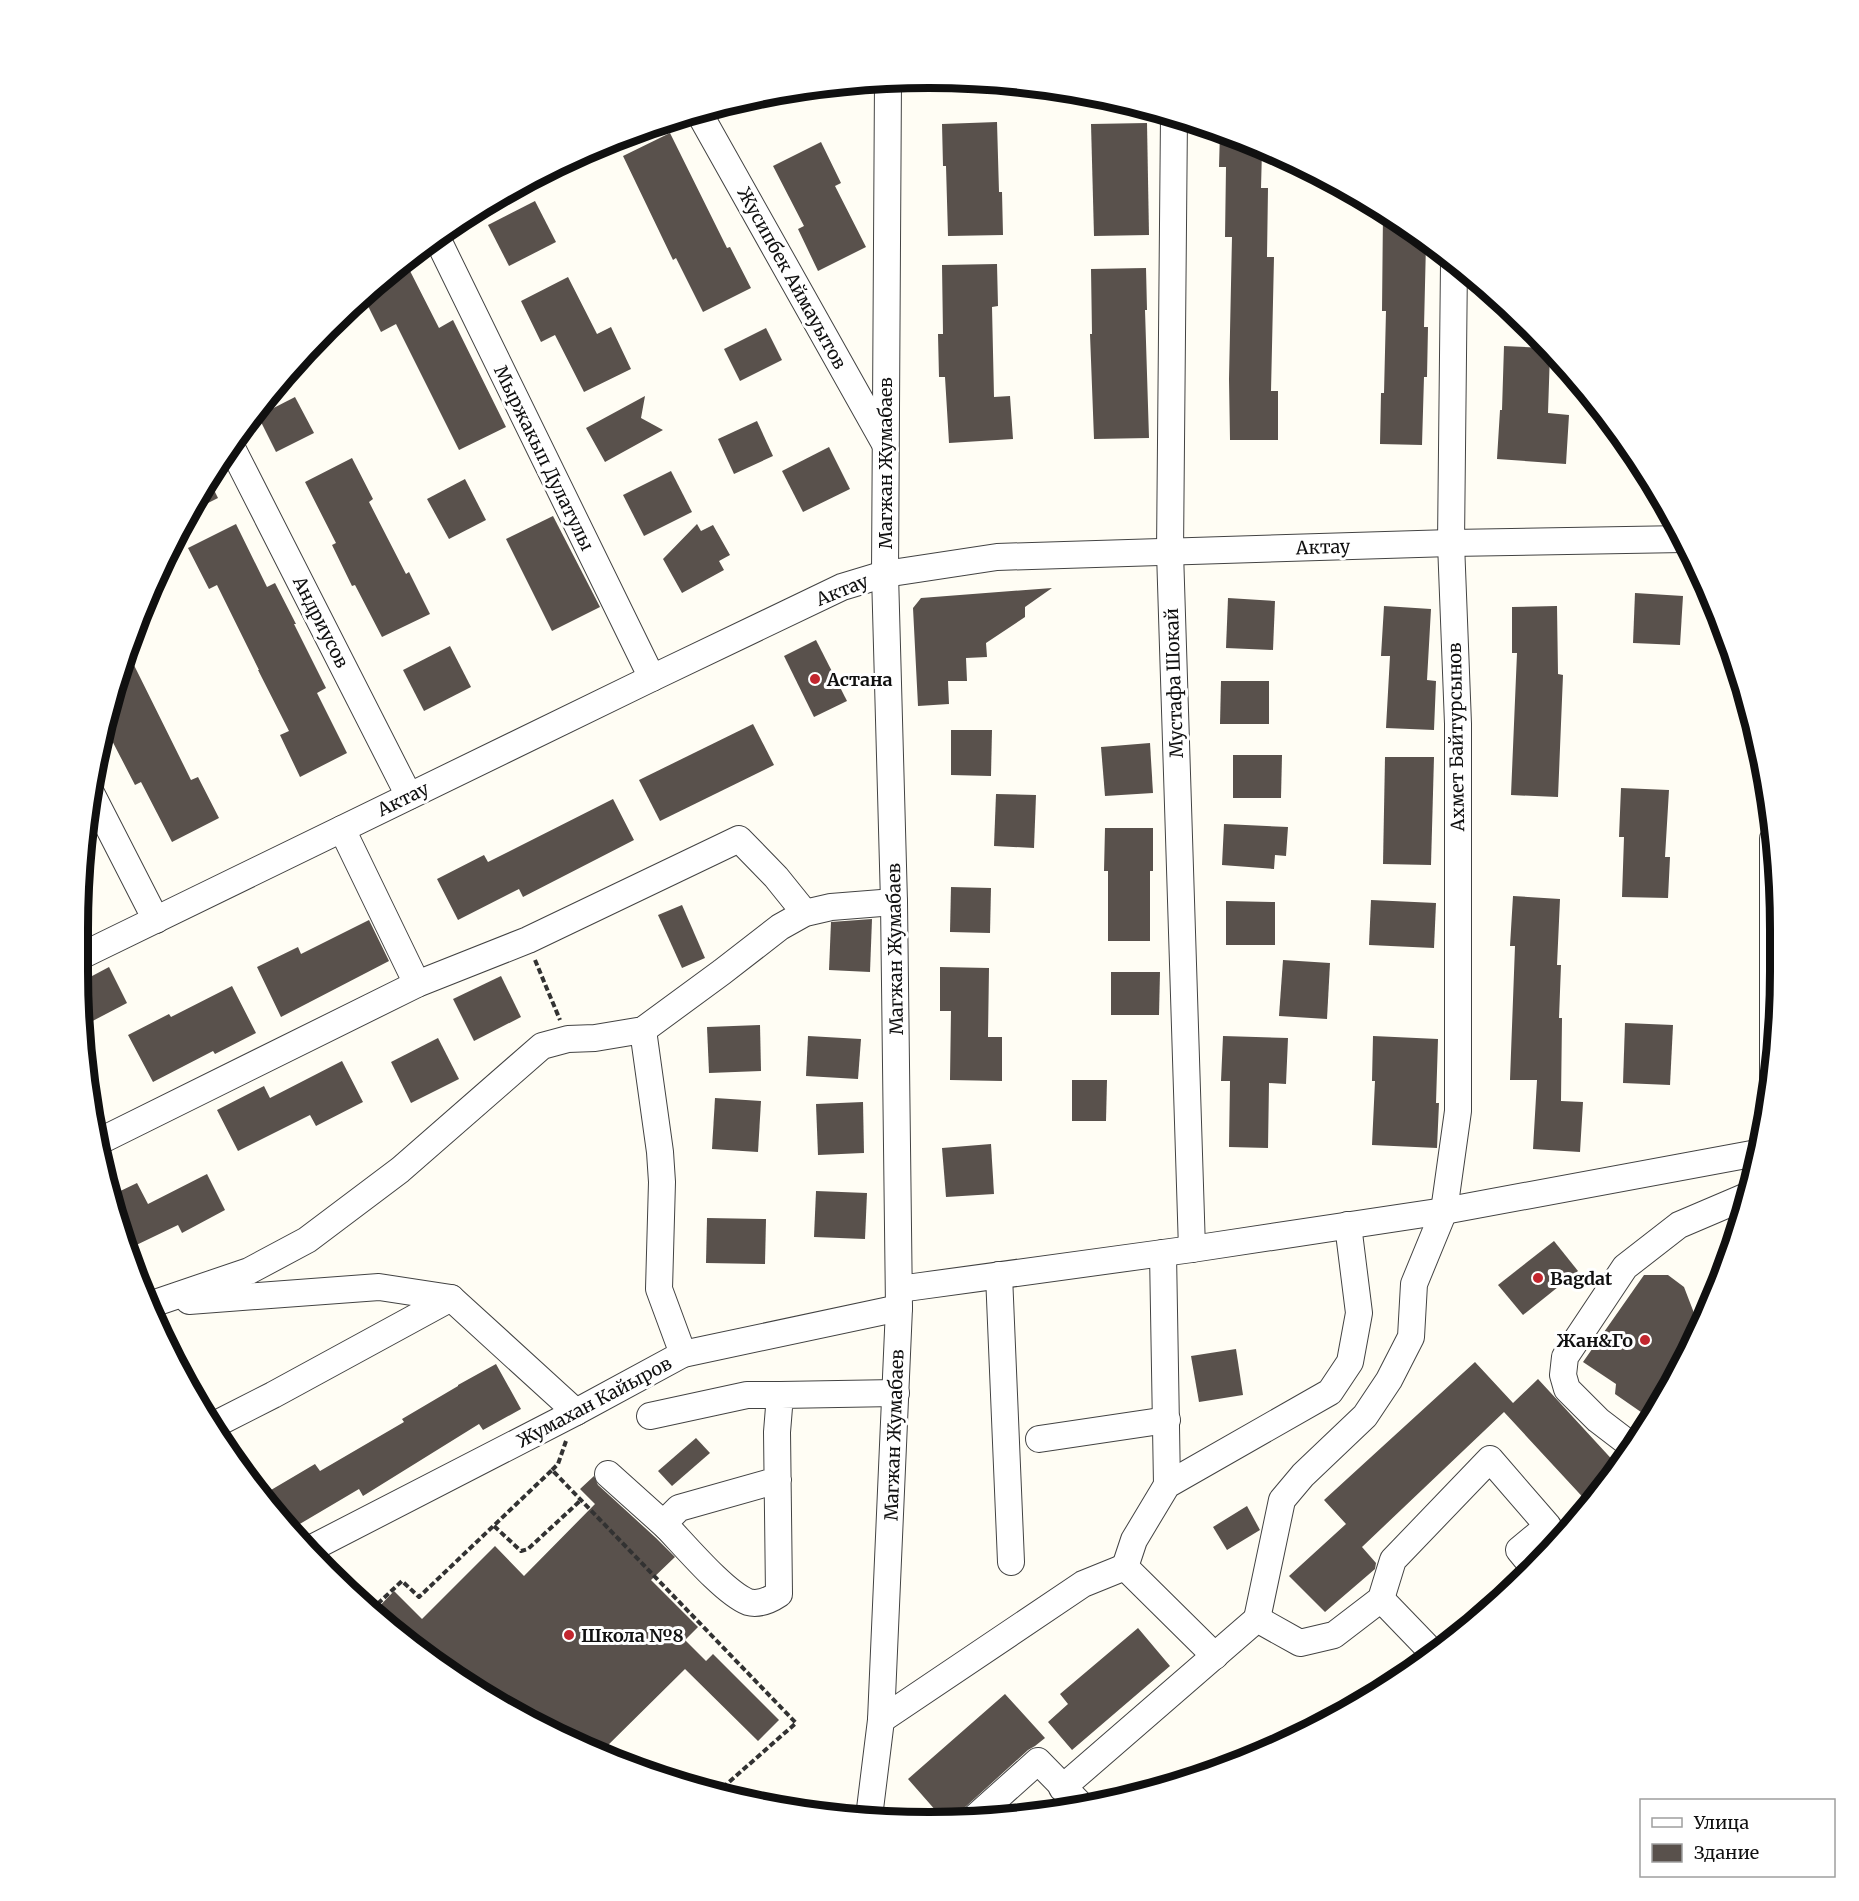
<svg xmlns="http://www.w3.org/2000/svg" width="1859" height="1901" font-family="Merriweather,serif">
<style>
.building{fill:#59514c}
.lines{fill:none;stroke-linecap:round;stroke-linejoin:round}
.minor-casing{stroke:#434343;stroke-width:28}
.path{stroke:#323232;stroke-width:4;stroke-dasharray:6 3;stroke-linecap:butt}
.minor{stroke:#fff;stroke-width:26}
.poi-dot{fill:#c2262e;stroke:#fff;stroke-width:2}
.labels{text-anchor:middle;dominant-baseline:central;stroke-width:6;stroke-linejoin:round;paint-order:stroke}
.street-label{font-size:18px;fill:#101010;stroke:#fff}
.poi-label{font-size:18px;font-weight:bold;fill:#101010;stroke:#fff;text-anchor:start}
.rim{fill:none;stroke:#101010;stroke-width:8}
</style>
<rect width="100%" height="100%" fill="#fffdf4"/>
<!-- building -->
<g class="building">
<polygon points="997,122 999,192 1002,192 1003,235 948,236 946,166 943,166 942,124"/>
<polygon points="1147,123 1149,235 1094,236 1091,124"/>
<polygon points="1220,131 1262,150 1261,188 1268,188 1267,257 1274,257 1271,391 1278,391 1278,440 1230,440 1229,379 1232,237 1225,237 1226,167 1219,167"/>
<polygon points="670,133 727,248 730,247 751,288 703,312 676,258 673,260 623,156"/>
<polygon points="821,142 841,183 835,186 866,247 818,271 798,229 804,226 773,166"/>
<polygon points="535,201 556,242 509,266 488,225"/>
<polygon points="1383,212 1426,243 1424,327 1428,327 1427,377 1424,377 1422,445 1380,444 1381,393 1384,393 1386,311 1382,311"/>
<polygon points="997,264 998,306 992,307 994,397 1010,396 1013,439 949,443 945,377 939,377 938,334 943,334 942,265"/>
<polygon points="408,267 439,328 453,320 506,427 459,450 396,324 381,332 364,298 386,278"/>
<polygon points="1146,268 1147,310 1145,310 1149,438 1094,439 1090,334 1092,334 1091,269"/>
<polygon points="568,277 597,334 611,327 631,369 584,392 555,335 541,342 521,301"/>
<polygon points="766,328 782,360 740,381 724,349"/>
<polygon points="1504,346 1545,348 1550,352 1548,413 1569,415 1566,464 1497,459 1500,410 1502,410"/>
<polygon points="645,396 641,418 663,430 605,462 586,428"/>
<polygon points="295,397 314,433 276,452 258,416"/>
<polygon points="757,421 773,456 734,474 718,439"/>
<polygon points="829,447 850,489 803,512 782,471"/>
<polygon points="352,458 373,499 369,502 406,574 409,572 430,614 382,637 355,585 352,586 332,545 336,543 305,482"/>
<polygon points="671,471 692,512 644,536 623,495"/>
<polygon points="465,479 486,520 449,539 427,499"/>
<polygon points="209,480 218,498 188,513 192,503"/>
<polygon points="553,516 600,607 552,631 506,539"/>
<polygon points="236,524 267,587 275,583 296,624 294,624 326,688 317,693 347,753 300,777 280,735 289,731 258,670 259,670 217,585 209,589 188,548"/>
<polygon points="697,524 701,531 713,525 730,555 719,561 724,570 682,593 663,559"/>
<polygon points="1052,588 1025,607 1025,617 986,643 987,657 966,658 967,681 948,681 949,704 918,706 913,608 921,598"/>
<polygon points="1635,593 1683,596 1680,645 1633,643"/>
<polygon points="1228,598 1275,601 1273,650 1226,648"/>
<polygon points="1384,606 1431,609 1427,680 1436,681 1434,730 1386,728 1390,656 1381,656"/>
<polygon points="1557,606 1558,674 1563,675 1558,797 1511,795 1517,653 1512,653 1512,607"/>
<polygon points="816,640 847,701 814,717 784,656"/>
<polygon points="450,646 471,687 424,711 403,670"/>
<polygon points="126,649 191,780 198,777 219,818 172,842 141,782 135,785 106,729"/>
<polygon points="1221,681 1269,681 1269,724 1220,724"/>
<polygon points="753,724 774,765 660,821 639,780"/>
<polygon points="951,730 992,730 991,776 951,775"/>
<polygon points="1150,743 1153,793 1105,796 1101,747"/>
<polygon points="1233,755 1282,755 1281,798 1233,798"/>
<polygon points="1385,757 1434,757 1431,865 1383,864"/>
<polygon points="1621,788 1669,790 1665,857 1670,857 1668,898 1622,897 1624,837 1619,837"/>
<polygon points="996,794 1036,795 1034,848 994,846"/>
<polygon points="613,799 634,840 523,897 519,889 458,920 437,879 484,855 488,862"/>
<polygon points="1224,824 1288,827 1286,856 1275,855 1274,869 1222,865"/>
<polygon points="1105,828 1153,828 1153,871 1150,871 1150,941 1108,941 1108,871 1104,871"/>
<polygon points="951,887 991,888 990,933 950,932"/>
<polygon points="1513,896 1560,899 1557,965 1561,965 1559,1018 1562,1018 1561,1101 1583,1102 1580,1152 1533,1149 1537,1080 1510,1080 1515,946 1510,946"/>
<polygon points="1371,900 1436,903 1434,948 1369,945"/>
<polygon points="1226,901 1275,902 1275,945 1226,945"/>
<polygon points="682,905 705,958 682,968 658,915"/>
<polygon points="872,919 870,972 829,970 831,922"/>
<polygon points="369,920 389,961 281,1017 257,967 298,947 301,954"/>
<polygon points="1283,960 1330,963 1327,1019 1279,1016"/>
<polygon points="109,967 127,1003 83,1026 79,983"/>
<polygon points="940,967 989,968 988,1037 1002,1037 1002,1081 950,1080 951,1011 940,1011"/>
<polygon points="1111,972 1160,972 1159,1015 1111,1015"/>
<polygon points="501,976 521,1017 474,1041 453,999"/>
<polygon points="232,986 256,1033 215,1054 213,1051 153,1082 128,1035 169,1014 171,1017"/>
<polygon points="1625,1023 1673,1025 1670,1085 1623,1083"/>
<polygon points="760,1025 761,1071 709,1073 707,1027"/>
<polygon points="808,1036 861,1039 858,1079 806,1076"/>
<polygon points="1223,1036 1288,1038 1286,1084 1269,1083 1268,1148 1229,1147 1230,1081 1221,1081"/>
<polygon points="1373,1036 1438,1039 1436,1103 1439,1103 1437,1148 1372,1145 1375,1081 1372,1081"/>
<polygon points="438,1038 459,1079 411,1103 391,1062"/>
<polygon points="342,1061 363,1102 316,1126 310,1115 238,1151 217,1110 264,1086 270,1098"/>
<polygon points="1072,1080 1107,1080 1106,1121 1072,1121"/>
<polygon points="715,1098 761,1101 758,1152 712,1149"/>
<polygon points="863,1102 864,1153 818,1155 816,1104"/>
<polygon points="991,1144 994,1194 946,1197 942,1148"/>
<polygon points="207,1174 225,1210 182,1233 178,1225 128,1249 112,1195 137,1183 148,1204"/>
<polygon points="816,1191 867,1193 865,1239 814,1237"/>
<polygon points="707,1218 766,1219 765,1264 706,1263"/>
<polygon points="1554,1241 1578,1271 1523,1315 1498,1285"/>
<polygon points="1644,1275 1668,1275 1684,1287 1694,1313 1702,1319 1667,1397 1651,1419 1615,1394 1616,1384 1583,1362"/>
<polygon points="1236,1349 1243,1395 1199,1402 1191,1356"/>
<polygon points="1475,1362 1513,1403 1538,1379 1618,1466 1590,1505 1504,1412 1362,1547 1376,1563 1375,1569 1325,1612 1289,1576 1346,1524 1324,1500"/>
<polygon points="496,1364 521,1409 483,1430 479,1424 363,1496 359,1489 293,1528 271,1490 315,1464 320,1471 404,1422 402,1419 458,1386 458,1385"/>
<polygon points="696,1438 710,1453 672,1486 658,1471"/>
<polygon points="594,1476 598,1485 656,1538 675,1557 651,1580 698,1627 685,1640 706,1661 713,1654 779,1720 758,1741 685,1669 598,1755 457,1680 374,1612 394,1591 422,1619 495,1546 524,1576 595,1504 580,1489"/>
<polygon points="1247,1506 1260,1530 1227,1550 1213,1527"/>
<polygon points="1138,1628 1170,1666 1072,1750 1048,1722 1068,1704 1060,1694"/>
<polygon points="1005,1694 1045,1738 1035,1746 1028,1750 951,1820 944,1820 908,1779"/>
</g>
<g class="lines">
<!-- minor casing -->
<g class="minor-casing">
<g id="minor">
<polyline points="698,111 885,444"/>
<polyline points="1174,116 1170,552 1192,1249"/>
<polyline points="437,238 652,678"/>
<polyline points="232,448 409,796"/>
<polyline points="91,793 156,920"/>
<polyline points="342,829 417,984"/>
<polyline points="79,957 652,678 842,587 885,574 997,557 1451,543 1684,539"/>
<polyline points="643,1030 660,1152 662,1182 659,1289 683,1354"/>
<polyline points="1773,1086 1773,839"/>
<polyline points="96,1143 417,984 528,940 739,839 776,877 805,913"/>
<polyline points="1163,1253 1167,1485"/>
<polyline points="999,1275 1011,1562"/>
<polyline points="899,1289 1192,1249 1444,1211 1757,1153"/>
<polyline points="189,1301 379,1287 451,1298 576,1412"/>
<polyline points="155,1303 249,1271 307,1240 400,1170 542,1046 568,1039 595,1038 643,1030 722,972 780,927 805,913 831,907 894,902"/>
<polyline points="650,1416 747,1395 780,1395"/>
<polyline points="212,1426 273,1395 451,1298"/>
<polyline points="1039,1439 1167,1420"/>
<polyline points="1632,1446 1598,1420 1567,1389 1563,1375 1565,1357 1625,1267 1679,1225 1747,1196"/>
<polyline points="608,1474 667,1527"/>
<path d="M 778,1480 L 679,1508 L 670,1517 L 667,1527 C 686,1547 725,1593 748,1602 C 759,1605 770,1600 779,1594 L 777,1432 L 780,1395 L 896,1393"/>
<polyline points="308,1550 576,1412 683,1354 899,1308"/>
<polyline points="1125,1567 1134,1540 1167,1485 1330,1392 1350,1362 1359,1313 1348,1225"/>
<polyline points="1381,1599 1435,1655"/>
<polyline points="1257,1619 1282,1500 1303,1475 1365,1416 1389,1380 1411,1337 1414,1284 1444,1211 1458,1111 1458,724 1451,543 1454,263"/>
<polyline points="881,1720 1083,1584 1125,1567 1215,1656"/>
<polyline points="1062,1788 1257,1619 1300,1643 1334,1635 1381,1599 1393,1560 1490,1459 1548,1526 1519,1550 1533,1567"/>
<polyline points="869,1817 881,1720 899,1308 894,902 885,574 888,80"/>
<polyline points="971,1821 1038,1761 1081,1805"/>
</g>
</g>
<!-- path -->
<g class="path">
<polyline points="535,960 560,1020"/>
<polyline points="552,1470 558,1464 566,1441"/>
<polyline points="494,1526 521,1551 528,1549 581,1500"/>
<polyline points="371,1610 402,1581 419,1597 552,1470 796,1723 720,1790"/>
</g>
<!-- minor -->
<use href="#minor" class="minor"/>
</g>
<!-- markers -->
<g class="poi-dot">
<circle cx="815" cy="679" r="6"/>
<circle cx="1538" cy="1278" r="6"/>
<circle cx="1645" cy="1340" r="6"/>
<circle cx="569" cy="1635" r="6"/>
</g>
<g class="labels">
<!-- street labels -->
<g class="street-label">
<text transform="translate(792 278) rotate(61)">Жусипбек Аймауытов</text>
<text transform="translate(544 458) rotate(64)">Мыржакып Дулатулы</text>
<text transform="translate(885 463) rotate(-90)">Магжан Жумабаев</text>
<text transform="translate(1323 547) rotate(-2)">Актау</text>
<text transform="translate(842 590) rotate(-22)">Актау</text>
<text transform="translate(321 622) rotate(63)">Андриусов</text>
<text transform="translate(1174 683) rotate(-92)">Мустафа Шокай</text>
<text transform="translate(1456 737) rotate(-91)">Ахмет Байтурсынов</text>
<text transform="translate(403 799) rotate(-26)">Актау</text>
<text transform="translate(895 949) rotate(-91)">Магжан Жумабаев</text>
<text transform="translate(594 1402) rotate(-28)">Жумахан Кайыров</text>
<text transform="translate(894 1435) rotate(-88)">Магжан Жумабаев</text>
</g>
<!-- poi labels -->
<g class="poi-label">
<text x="827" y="679">Астана</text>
<text x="1550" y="1278">Bagdat</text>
<text x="1633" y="1340" text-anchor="end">Жан&amp;Го</text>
<text x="581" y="1635">Школа №8</text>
</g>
</g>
<!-- crop -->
<path d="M0 0H1859V1901H0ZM929 88H929A841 841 0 0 1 1770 929V971A841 841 0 0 1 929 1812H929A841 841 0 0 1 88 971V929A841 841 0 0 1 929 88Z" fill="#fff" fill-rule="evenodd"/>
<path class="rim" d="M929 88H929A841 841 0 0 1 1770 929V971A841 841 0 0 1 929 1812H929A841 841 0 0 1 88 971V929A841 841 0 0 1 929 88Z"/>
<!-- legend -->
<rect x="1640" y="1799" width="195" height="78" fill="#ffffff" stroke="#9f9f9f" stroke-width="1.5"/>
<rect x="1652" y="1818" width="30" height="9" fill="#ffffff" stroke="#9f9f9f" stroke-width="1.5"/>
<text x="1694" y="1829" font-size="18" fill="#101010">Улица</text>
<rect x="1652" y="1844" width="30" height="18" fill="#59514c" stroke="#9f9f9f" stroke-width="1.5"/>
<text x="1694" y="1859" font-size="18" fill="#101010">Здание</text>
</svg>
